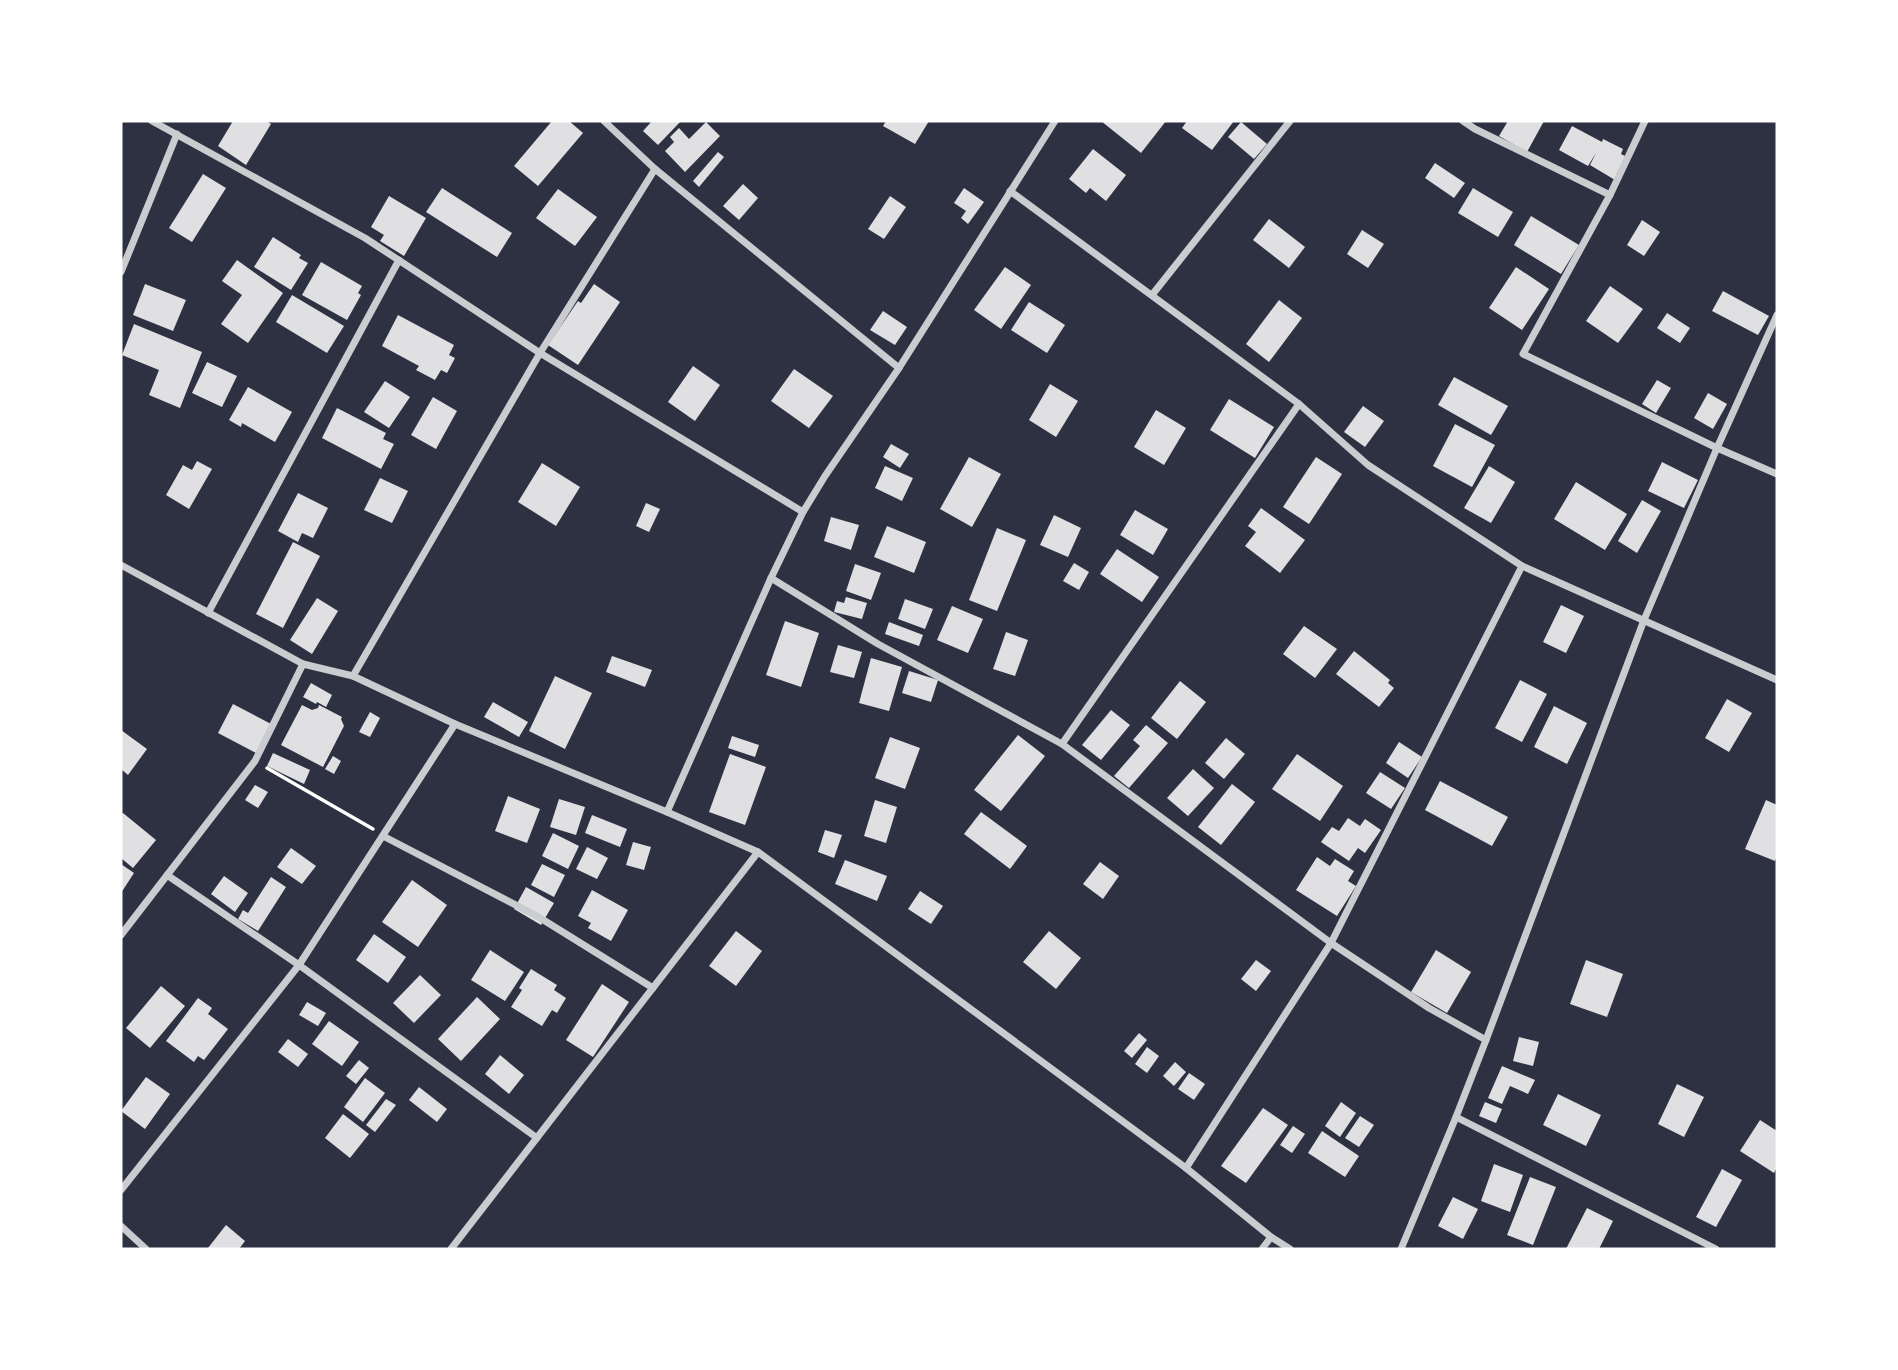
<svg xmlns="http://www.w3.org/2000/svg" width="1898" height="1370" font-family="'Golos Text',sans-serif">
<style>
.building{fill:#e0e0e3}
.lines{fill:none;stroke-linecap:round;stroke-linejoin:round}
.path{stroke:#fff;stroke-width:3.5}
.minor{stroke:#caccd0;stroke-width:7}
</style>
<rect width="100%" height="100%" fill="#2d3142"/>
<!-- building -->
<g class="building">
<polygon points="233,121 266,121 271,124 246,165 218,146"/>
<polygon points="552,121 569,121 583,133 538,186 514,166"/>
<polygon points="652,121 681,121 658,145 643,131"/>
<polygon points="886,121 929,121 915,144 883,126"/>
<polygon points="1101,121 1166,121 1141,153"/>
<polygon points="1187,121 1234,121 1212,150 1182,128"/>
<polygon points="1508,121 1544,121 1527,152 1499,136"/>
<polygon points="706,122 720,136 685,172 665,151 674,142 670,137 679,128 689,139"/>
<polygon points="1241,122 1267,144 1254,159 1228,137"/>
<polygon points="1572,126 1602,142 1603,139 1623,149 1621,154 1627,157 1615,180 1590,165 1596,153 1588,166 1559,150"/>
<polygon points="1093,149 1126,175 1106,201 1090,188 1086,193 1069,179"/>
<polygon points="718,152 724,157 699,187 693,181"/>
<polygon points="1435,163 1465,183 1454,198 1425,178"/>
<polygon points="203,174 226,188 192,242 169,228"/>
<polygon points="743,184 758,198 739,220 723,206"/>
<polygon points="442,188 512,233 497,257 426,212"/>
<polygon points="964,188 984,202 968,224 961,218 966,211 954,203"/>
<polygon points="1473,188 1513,212 1498,237 1458,213"/>
<polygon points="558,189 597,217 575,246 536,218"/>
<polygon points="389,196 426,218 404,256 380,241 384,235 371,227"/>
<polygon points="890,196 906,207 884,239 868,229"/>
<polygon points="1531,216 1579,245 1561,274 1514,245"/>
<polygon points="1269,219 1305,247 1289,268 1253,240"/>
<polygon points="1642,220 1660,232 1644,256 1627,245"/>
<polygon points="1362,230 1384,244 1368,268 1347,254"/>
<polygon points="273,237 301,255 299,258 308,263 291,290 254,267"/>
<polygon points="237,260 283,293 248,343 221,324 242,295 222,281"/>
<polygon points="321,262 362,286 358,293 361,295 347,320 302,295"/>
<polygon points="1005,267 1031,285 1001,329 974,310"/>
<polygon points="1516,267 1549,289 1522,330 1489,308"/>
<polygon points="145,284 186,300 173,331 133,315"/>
<polygon points="594,284 620,302 578,365 548,345 578,301 581,303"/>
<polygon points="1610,286 1643,309 1618,343 1586,321"/>
<polygon points="1723,291 1769,316 1758,335 1712,311"/>
<polygon points="292,295 344,326 327,353 276,322"/>
<polygon points="1279,300 1302,318 1269,362 1246,344"/>
<polygon points="1029,302 1065,325 1047,353 1011,330"/>
<polygon points="883,311 907,327 895,345 870,330"/>
<polygon points="1667,313 1690,328 1680,343 1657,328"/>
<polygon points="398,315 454,345 449,355 455,358 447,373 441,370 435,380 416,370 419,366 382,346"/>
<polygon points="134,324 202,352 180,408 149,395 159,370 122,355"/>
<polygon points="207,362 237,376 222,407 192,393"/>
<polygon points="693,366 720,385 695,421 668,402"/>
<polygon points="794,369 833,396 809,428 771,401"/>
<polygon points="1454,377 1508,406 1491,435 1438,405"/>
<polygon points="1657,380 1671,388 1656,413 1642,404"/>
<polygon points="385,381 410,397 389,428 364,412"/>
<polygon points="1050,384 1078,401 1056,437 1029,420"/>
<polygon points="248,387 292,412 275,442 242,423 241,427 229,420"/>
<polygon points="1708,393 1727,404 1713,429 1694,418"/>
<polygon points="433,397 457,411 436,449 411,435"/>
<polygon points="1229,399 1274,427 1255,458 1210,430"/>
<polygon points="1363,406 1384,421 1365,447 1344,432"/>
<polygon points="337,408 386,433 383,439 394,444 381,469 322,438"/>
<polygon points="1156,410 1186,428 1164,465 1134,447"/>
<polygon points="1455,424 1495,445 1472,487 1433,466"/>
<polygon points="891,444 909,454 900,468 883,457"/>
<polygon points="969,457 1001,474 972,527 940,509"/>
<polygon points="1316,457 1342,474 1309,524 1283,507"/>
<polygon points="197,461 212,469 189,509 166,495 183,465 192,470"/>
<polygon points="1662,462 1698,480 1684,508 1648,491"/>
<polygon points="542,463 580,487 556,526 518,502"/>
<polygon points="885,466 913,478 902,501 875,488"/>
<polygon points="1489,466 1515,482 1491,523 1464,508"/>
<polygon points="380,478 408,491 392,523 364,510"/>
<polygon points="1576,482 1627,514 1605,550 1554,519"/>
<polygon points="298,493 328,508 313,538 302,533 298,542 278,531"/>
<polygon points="1642,500 1661,511 1637,553 1618,541"/>
<polygon points="646,503 660,509 649,532 636,526"/>
<polygon points="1261,508 1305,540 1280,573 1245,546 1256,532 1248,526"/>
<polygon points="1135,510 1168,529 1153,555 1120,535"/>
<polygon points="1054,515 1081,528 1068,557 1040,545"/>
<polygon points="831,517 859,525 851,550 824,541"/>
<polygon points="887,526 926,542 914,573 874,557"/>
<polygon points="997,528 1026,540 997,611 969,600"/>
<polygon points="293,542 320,556 283,628 256,614"/>
<polygon points="1117,549 1159,577 1142,602 1100,574"/>
<polygon points="1074,563 1089,572 1079,590 1063,581"/>
<polygon points="855,564 881,573 871,600 846,591"/>
<polygon points="846,597 867,603 862,619 834,612 837,601 844,603"/>
<polygon points="317,598 338,611 312,654 290,640"/>
<polygon points="905,599 933,609 925,629 898,619"/>
<polygon points="1561,605 1584,616 1566,653 1543,642"/>
<polygon points="952,606 983,619 968,653 937,640"/>
<polygon points="785,621 819,633 801,687 766,675"/>
<polygon points="889,622 923,635 919,646 885,634"/>
<polygon points="1304,626 1337,649 1315,678 1283,654"/>
<polygon points="1006,632 1028,640 1015,676 993,669"/>
<polygon points="838,645 862,652 854,678 830,672"/>
<polygon points="1354,651 1390,680 1388,683 1394,688 1379,707 1336,674"/>
<polygon points="612,656 652,670 645,687 606,672"/>
<polygon points="871,658 902,667 889,711 859,703"/>
<polygon points="909,671 938,680 931,702 902,693"/>
<polygon points="555,676 592,693 565,749 529,731"/>
<polygon points="1520,680 1547,694 1522,742 1495,728"/>
<polygon points="1180,681 1206,702 1177,739 1151,718"/>
<polygon points="311,683 332,695 326,707 317,702 316,704 303,697"/>
<polygon points="1727,699 1752,713 1729,752 1705,738"/>
<polygon points="493,702 528,722 519,737 484,717"/>
<polygon points="233,704 271,724 256,753 218,733"/>
<polygon points="302,705 312,710 318,708 319,705 342,717 341,719 344,726 323,767 281,745"/>
<polygon points="1554,706 1587,723 1567,764 1534,747"/>
<polygon points="1111,710 1130,725 1101,760 1082,745"/>
<polygon points="370,712 380,718 370,737 359,732"/>
<polygon points="1146,725 1168,743 1129,788 1114,776 1140,746 1133,740"/>
<polygon points="121,730 147,749 128,775 121,769"/>
<polygon points="1018,735 1045,756 1001,811 974,790"/>
<polygon points="732,736 759,745 755,757 728,748"/>
<polygon points="890,737 920,748 905,789 875,778"/>
<polygon points="1226,738 1245,754 1224,779 1205,763"/>
<polygon points="1399,742 1422,757 1408,778 1386,763"/>
<polygon points="273,753 310,770 304,784 267,766"/>
<polygon points="730,754 766,767 745,825 709,812"/>
<polygon points="1297,754 1343,786 1320,821 1272,789"/>
<polygon points="333,756 341,761 334,774 325,769"/>
<polygon points="1193,769 1214,788 1188,816 1167,798"/>
<polygon points="1380,772 1405,788 1391,809 1366,793"/>
<polygon points="1440,781 1508,817 1492,846 1425,810"/>
<polygon points="1232,784 1255,802 1221,845 1198,827"/>
<polygon points="255,785 268,792 258,808 245,800"/>
<polygon points="508,796 540,809 527,843 495,831"/>
<polygon points="559,799 585,807 576,835 550,827"/>
<polygon points="875,800 897,807 886,843 864,836"/>
<polygon points="1766,800 1777,805 1777,855 1775,861 1745,849"/>
<polygon points="981,812 1027,846 1010,869 964,834"/>
<polygon points="123,813 156,840 133,868 121,858 121,815"/>
<polygon points="592,815 627,829 620,847 585,833"/>
<polygon points="1348,818 1360,826 1365,819 1381,830 1365,853 1358,848 1349,861 1321,842 1332,827 1339,831"/>
<polygon points="825,830 842,835 834,858 818,852"/>
<polygon points="553,833 579,846 568,869 542,856"/>
<polygon points="633,842 651,847 644,870 626,865"/>
<polygon points="587,847 608,858 597,879 576,869"/>
<polygon points="291,848 316,866 302,884 277,867"/>
<polygon points="1317,857 1330,866 1335,859 1354,871 1348,881 1356,886 1337,916 1296,890"/>
<polygon points="845,860 887,876 877,901 835,884"/>
<polygon points="1100,862 1119,876 1103,899 1083,884"/>
<polygon points="121,864 134,873 121,893"/>
<polygon points="542,864 565,875 554,897 531,885"/>
<polygon points="224,876 248,893 235,912 211,894"/>
<polygon points="271,877 286,887 258,931 238,919 243,910 248,913"/>
<polygon points="412,880 447,905 418,947 382,922"/>
<polygon points="526,887 554,903 541,925 514,909"/>
<polygon points="592,890 628,910 611,941 588,928 591,923 578,916"/>
<polygon points="920,891 943,906 931,924 908,909"/>
<polygon points="736,931 762,951 736,986 709,966"/>
<polygon points="1049,931 1081,958 1056,989 1023,962"/>
<polygon points="374,934 406,957 388,983 356,960"/>
<polygon points="490,950 524,972 505,1001 471,980"/>
<polygon points="1436,950 1471,972 1447,1013 1411,992"/>
<polygon points="1256,960 1271,971 1256,991 1241,979"/>
<polygon points="1586,960 1623,974 1607,1017 1570,1004"/>
<polygon points="531,969 557,985 554,990 566,998 557,1013 552,1010 542,1026 511,1007 522,990 519,988"/>
<polygon points="420,975 441,995 414,1023 393,1003"/>
<polygon points="602,984 629,1002 593,1057 566,1040"/>
<polygon points="161,986 185,1006 150,1048 126,1028"/>
<polygon points="477,997 500,1019 461,1061 438,1039"/>
<polygon points="198,998 212,1008 208,1014 228,1029 204,1060 198,1056 194,1062 166,1041"/>
<polygon points="307,1002 326,1013 318,1026 299,1015"/>
<polygon points="329,1021 359,1042 342,1066 312,1044"/>
<polygon points="1139,1033 1147,1040 1132,1058 1124,1051"/>
<polygon points="1519,1037 1539,1042 1533,1066 1513,1061"/>
<polygon points="288,1039 308,1054 298,1067 278,1052"/>
<polygon points="1147,1047 1159,1056 1147,1073 1135,1064"/>
<polygon points="500,1055 524,1075 509,1094 485,1074"/>
<polygon points="359,1060 369,1068 356,1084 346,1076"/>
<polygon points="1175,1062 1186,1072 1174,1086 1163,1076"/>
<polygon points="1502,1066 1535,1080 1528,1094 1510,1086 1502,1104 1488,1098"/>
<polygon points="1189,1073 1205,1084 1194,1100 1178,1089"/>
<polygon points="146,1077 170,1094 145,1129 121,1111"/>
<polygon points="365,1078 385,1093 363,1122 344,1107"/>
<polygon points="1677,1084 1704,1097 1684,1137 1658,1124"/>
<polygon points="419,1087 447,1109 437,1122 409,1100"/>
<polygon points="1558,1094 1601,1115 1586,1146 1543,1125"/>
<polygon points="386,1099 396,1105 375,1132 366,1125"/>
<polygon points="1341,1102 1356,1113 1340,1137 1325,1126"/>
<polygon points="1485,1102 1502,1109 1496,1123 1479,1116"/>
<polygon points="1263,1108 1288,1125 1246,1183 1221,1166"/>
<polygon points="343,1114 369,1134 350,1158 325,1138"/>
<polygon points="1360,1116 1374,1125 1359,1147 1345,1138"/>
<polygon points="1760,1120 1777,1131 1777,1167 1774,1173 1740,1151"/>
<polygon points="1293,1126 1305,1134 1292,1153 1280,1145"/>
<polygon points="1322,1131 1359,1156 1345,1177 1308,1153"/>
<polygon points="1494,1164 1523,1175 1510,1212 1481,1201"/>
<polygon points="1722,1169 1742,1180 1716,1227 1696,1217"/>
<polygon points="1530,1177 1556,1187 1533,1245 1507,1235"/>
<polygon points="1453,1197 1478,1209 1463,1239 1438,1226"/>
<polygon points="1587,1208 1613,1221 1599,1249 1566,1249"/>
<polygon points="226,1225 245,1241 239,1249 209,1249 208,1248"/>
</g>
<g class="lines">
<!-- path -->
<polyline class="path" points="267,768 373,829"/>
<!-- minor -->
<g class="minor">
<polyline points="152,121 365,238 540,353 803,512"/>
<polyline points="604,121 655,169 899,368"/>
<polyline points="1463,121 1475,129 1610,195"/>
<polyline points="1645,121 1610,195 1523,354 1717,448 1777,474"/>
<polyline points="1010,191 1299,404 1368,465 1522,566 1777,680"/>
<polyline points="121,272 177,134"/>
<polyline points="1152,295 1290,121"/>
<polyline points="121,565 303,664 353,676 455,724 667,812 758,852 1186,1168 1271,1237 1290,1249"/>
<polyline points="771,578 878,644 1062,744 1331,943 1429,1008 1486,1040"/>
<polyline points="208,613 399,260"/>
<polyline points="353,676 540,353 655,169"/>
<polyline points="1062,744 1299,404"/>
<polyline points="667,812 771,578 803,512 825,476 899,368 1055,121"/>
<polyline points="383,836 537,916 653,988"/>
<polyline points="167,875 299,965 537,1138"/>
<polyline points="121,935 255,761 303,664"/>
<polyline points="1456,1117 1716,1249"/>
<polyline points="1186,1168 1331,943 1522,566"/>
<polyline points="121,1190 299,965 455,724"/>
<polyline points="121,1226 146,1249"/>
<polyline points="451,1249 758,852"/>
<polyline points="1262,1249 1271,1237"/>
<polyline points="1401,1249 1456,1117 1486,1040 1644,620 1717,448 1777,315"/>
</g>
</g>
<!-- border -->
<rect width="1898" height="1370" fill="none" stroke="#ffffff" stroke-width="245"/>
</svg>
